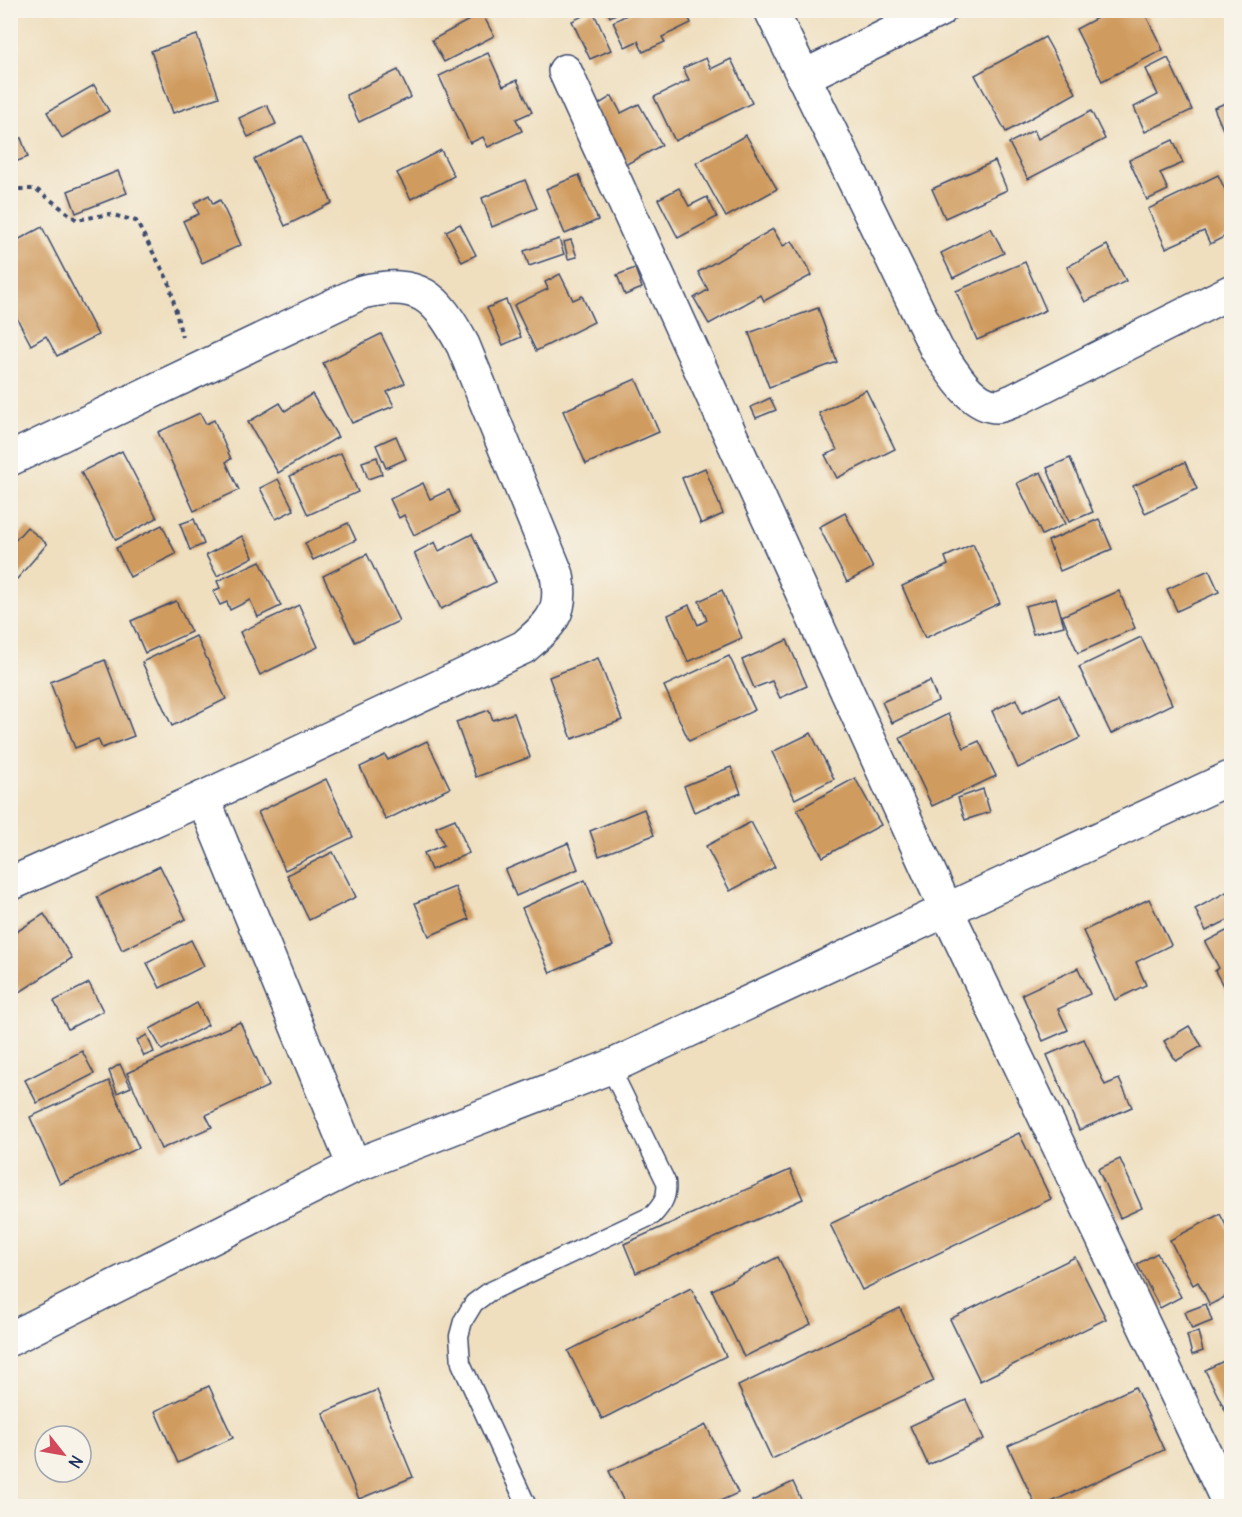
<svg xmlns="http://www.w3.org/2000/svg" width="1242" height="1517" font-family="Delius,sans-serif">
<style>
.building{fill:#d09b5f}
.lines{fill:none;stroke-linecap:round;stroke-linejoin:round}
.lane-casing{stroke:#3b496d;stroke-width:21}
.street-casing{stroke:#3b496d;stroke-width:36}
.path{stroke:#3b496d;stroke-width:4;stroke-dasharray:4.5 4.5;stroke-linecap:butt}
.lane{stroke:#fff;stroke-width:18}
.street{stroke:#fff;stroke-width:33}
</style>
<rect width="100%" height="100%" fill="#f7f3e8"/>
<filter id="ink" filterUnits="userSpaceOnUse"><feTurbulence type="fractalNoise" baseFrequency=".0167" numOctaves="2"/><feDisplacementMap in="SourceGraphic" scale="12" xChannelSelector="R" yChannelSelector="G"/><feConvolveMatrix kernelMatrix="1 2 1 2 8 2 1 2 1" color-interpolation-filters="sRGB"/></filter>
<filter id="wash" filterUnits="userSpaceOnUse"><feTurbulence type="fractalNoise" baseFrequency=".008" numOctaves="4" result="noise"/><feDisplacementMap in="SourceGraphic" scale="24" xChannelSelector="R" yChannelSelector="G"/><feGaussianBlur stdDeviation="1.35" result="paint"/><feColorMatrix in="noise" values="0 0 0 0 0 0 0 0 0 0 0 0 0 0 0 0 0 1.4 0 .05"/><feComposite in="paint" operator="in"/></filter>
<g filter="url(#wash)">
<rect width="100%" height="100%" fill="#efdfbf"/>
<g id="blocks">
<!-- building -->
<g class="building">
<polygon points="607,10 623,10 610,17"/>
<polygon points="636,10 685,10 691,23 662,37 665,42 643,52 638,41 625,47 613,22"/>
<polygon points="1112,10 1143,10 1163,50 1102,81 1076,29"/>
<polygon points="593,11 611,50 590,59 572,21"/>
<polygon points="482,13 494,36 444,62 432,40"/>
<polygon points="197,35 219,97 173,113 151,51"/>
<polygon points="1045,37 1076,93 1006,132 975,75"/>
<polygon points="488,53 503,86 517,80 532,112 516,119 522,131 488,147 483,137 470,143 439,76"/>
<polygon points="706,58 711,69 731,59 752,103 675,141 654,97 689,80 683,68"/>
<polygon points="1168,58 1192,110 1145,132 1134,107 1158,95 1146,69"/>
<polygon points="398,70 411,97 359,122 346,95"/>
<polygon points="94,85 109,111 62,138 47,112"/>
<polygon points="612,96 621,113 639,104 662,145 625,165 594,107"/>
<polygon points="1232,100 1232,129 1224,132 1214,108"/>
<polygon points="267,105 276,124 248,137 239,118"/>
<polygon points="1091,111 1105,139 1028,179 1009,143 1034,130 1038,139"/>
<polygon points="746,135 777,189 726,217 696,163"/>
<polygon points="301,136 332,203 285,226 254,159"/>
<polygon points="21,138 28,157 10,164 10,142"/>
<polygon points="1173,140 1183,163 1160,173 1168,190 1147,200 1129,160"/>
<polygon points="441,150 454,176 411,199 397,173"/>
<polygon points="995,161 1007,190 945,218 932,189"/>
<polygon points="118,171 127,193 76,213 68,191"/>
<polygon points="579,175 598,220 565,234 546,189"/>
<polygon points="1218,175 1232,204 1232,233 1210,244 1204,231 1166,248 1148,209"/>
<polygon points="525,180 537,208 492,227 482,198"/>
<polygon points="679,188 689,206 707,197 717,217 678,238 658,199"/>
<polygon points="209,195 213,204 220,200 241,245 202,263 183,221 199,214 194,203"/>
<polygon points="460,224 476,255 462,262 446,231"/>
<polygon points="42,227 98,335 57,356 46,336 31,345 10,305 10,244"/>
<polygon points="991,228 1004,253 953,278 941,253"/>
<polygon points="773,229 783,246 792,241 812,275 764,301 761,295 709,324 694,298 708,290 698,272"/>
<polygon points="559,239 564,254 529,266 524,251"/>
<polygon points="571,240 577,257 568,259 564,242"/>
<polygon points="1107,245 1126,281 1085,302 1067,267"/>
<polygon points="1025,262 1046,310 977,340 956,291"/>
<polygon points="635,268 642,288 625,295 617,275"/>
<polygon points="560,274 573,300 582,296 594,322 536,351 514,305 548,289 545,282"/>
<polygon points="506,300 521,337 503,345 487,308"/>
<polygon points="818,308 837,362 769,387 749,333"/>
<polygon points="381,334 405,383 387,392 394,406 352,423 323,363"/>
<polygon points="636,379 659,432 586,464 563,411"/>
<polygon points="866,390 895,449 837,478 825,455 837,450 819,413"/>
<polygon points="312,394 338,437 278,473 248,422 280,403 285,411"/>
<polygon points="770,398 776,410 756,418 751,407"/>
<polygon points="200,413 206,424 214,420 231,459 226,462 239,490 194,511 158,432"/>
<polygon points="396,436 406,459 386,468 376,445"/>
<polygon points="122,451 157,518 116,540 81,472"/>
<polygon points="341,453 358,492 308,515 290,476"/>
<polygon points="377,457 382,474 368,479 362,462"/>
<polygon points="1070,458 1093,512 1069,522 1047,468"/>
<polygon points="1185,462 1197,489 1145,513 1133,486"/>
<polygon points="705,468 723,514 701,524 682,478"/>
<polygon points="1041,472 1065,524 1042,535 1017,483"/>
<polygon points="278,479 294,510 276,519 260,488"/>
<polygon points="423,483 430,499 449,490 459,513 414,535 404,515 399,518 390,499"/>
<polygon points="845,513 873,568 847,582 819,527"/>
<polygon points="194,519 204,544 190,550 180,524"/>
<polygon points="1099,519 1112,549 1060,571 1048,541"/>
<polygon points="348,523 356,540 313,560 305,543"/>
<polygon points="162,525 176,554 130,577 116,548"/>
<polygon points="27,527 47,544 17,579 10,573 10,546"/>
<polygon points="472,534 496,582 441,609 414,553 435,542 439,551"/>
<polygon points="242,536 253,557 217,576 206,555"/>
<polygon points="973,544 1000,603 925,638 902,586 948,565 945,557"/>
<polygon points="367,554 399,621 355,642 323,576"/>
<polygon points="260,561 281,606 258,617 250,600 230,610 227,602 220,605 213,591 220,588 217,581"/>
<polygon points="1209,570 1219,592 1177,611 1167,589"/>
<polygon points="722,590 742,638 688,662 668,615 689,605 698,625 707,620 699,601"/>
<polygon points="1119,591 1135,628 1078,653 1062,616"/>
<polygon points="1056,598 1064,626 1033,634 1025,606"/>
<polygon points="176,601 191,632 145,653 131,621"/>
<polygon points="299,605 318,647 260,675 240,632"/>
<polygon points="196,636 226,699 172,726 142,662"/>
<polygon points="1141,637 1172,704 1111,734 1079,667"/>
<polygon points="787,640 807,686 780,698 772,681 754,688 742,660"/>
<polygon points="729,656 755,710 689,741 664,686"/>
<polygon points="598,658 622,720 572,739 549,677"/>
<polygon points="105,660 134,736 102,748 98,739 75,748 50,682"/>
<polygon points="930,681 938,701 892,723 882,702"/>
<polygon points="1059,695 1080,738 1018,768 992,711 1016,699 1022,713"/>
<polygon points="489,710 493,720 514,713 530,757 476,777 456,722"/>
<polygon points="948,714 964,748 979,741 996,776 932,806 900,738"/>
<polygon points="811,733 834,779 795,799 772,752"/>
<polygon points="427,741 450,788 386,820 360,767 385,755 388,760"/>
<polygon points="731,767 741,793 694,812 684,786"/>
<polygon points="855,778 881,825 823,857 797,810"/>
<polygon points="326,779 353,837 285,870 258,812"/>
<polygon points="983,789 990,812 965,820 958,798"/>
<polygon points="644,809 654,835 599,856 590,831"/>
<polygon points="455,819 469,853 431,870 424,853 444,845 436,827"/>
<polygon points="751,822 775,867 730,891 706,846"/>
<polygon points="568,843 578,869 516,896 505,870"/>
<polygon points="333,852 356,897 309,920 287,875"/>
<polygon points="160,866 186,919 122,950 97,897"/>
<polygon points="585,880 613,946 550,973 522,908"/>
<polygon points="455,887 469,919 429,936 415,903"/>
<polygon points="1232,889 1232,918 1206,931 1195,909"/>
<polygon points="1149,899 1171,945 1136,962 1146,985 1115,1000 1083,931"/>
<polygon points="44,914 72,958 20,992 10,977 10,936"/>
<polygon points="1232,928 1232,1002 1215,971 1219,968 1205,942"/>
<polygon points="191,940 204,966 160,988 147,963"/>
<polygon points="1078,968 1090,994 1058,1009 1068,1030 1043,1041 1022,994"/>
<polygon points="89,983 103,1011 68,1029 54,1001"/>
<polygon points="197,1003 208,1025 162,1050 150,1029"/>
<polygon points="240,1022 269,1086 206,1115 212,1127 161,1149 127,1073"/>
<polygon points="1189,1026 1202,1046 1176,1061 1164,1041"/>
<polygon points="147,1035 154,1052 144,1056 137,1040"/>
<polygon points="1084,1039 1105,1085 1119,1079 1132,1107 1079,1130 1047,1055"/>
<polygon points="82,1051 94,1074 37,1103 25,1080"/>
<polygon points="120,1064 131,1087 117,1093 109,1071"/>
<polygon points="109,1081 139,1148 60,1184 30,1117"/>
<polygon points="1019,1133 1051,1199 862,1290 830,1224"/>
<polygon points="1120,1159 1142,1208 1120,1218 1098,1169"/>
<polygon points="790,1170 803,1199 636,1273 624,1244"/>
<polygon points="1220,1214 1232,1237 1232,1293 1210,1305 1198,1282 1193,1285 1170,1240"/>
<polygon points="1157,1253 1181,1297 1160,1308 1137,1264"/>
<polygon points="778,1257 811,1324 744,1357 712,1290"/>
<polygon points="1075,1257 1106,1319 980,1381 950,1319"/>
<polygon points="691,1288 726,1356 602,1419 568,1351"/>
<polygon points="1206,1304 1212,1321 1192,1329 1185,1312"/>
<polygon points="900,1308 934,1381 772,1459 738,1386"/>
<polygon points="1198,1332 1203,1351 1192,1355 1187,1335"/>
<polygon points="1232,1357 1232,1424 1205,1370"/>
<polygon points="209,1386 233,1438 178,1463 155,1411"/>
<polygon points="1135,1387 1164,1450 1043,1506 1036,1506 1008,1446"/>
<polygon points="377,1390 413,1477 359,1499 323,1413"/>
<polygon points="966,1400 984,1439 928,1465 910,1426"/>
<polygon points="706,1425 738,1493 709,1506 626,1506 609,1471"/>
<polygon points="793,1482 804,1506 754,1506 752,1501"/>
</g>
</g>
</g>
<g filter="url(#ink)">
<use href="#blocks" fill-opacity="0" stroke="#3b496d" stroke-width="1.5"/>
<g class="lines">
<!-- lane casing -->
<g class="lane-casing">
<path id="lane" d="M 527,1506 L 461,1363 L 459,1336 L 463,1321 L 474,1303 L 489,1292 L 653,1215 C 662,1205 668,1197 666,1182 L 610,1067"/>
</g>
<!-- street casing -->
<g class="street-casing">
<g id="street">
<path d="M 771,10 L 937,350 C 951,368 970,406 997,406 C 1002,406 1010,402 1015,400 L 1232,291"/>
<polyline points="565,71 946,909 1230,1506"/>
<polyline points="803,77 940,10"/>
<path d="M 10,459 L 362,292 C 420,279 436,296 463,345 L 557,575 C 564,613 551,624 524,647 L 203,798 L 10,884"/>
<polyline points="203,798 354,1166"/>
<polyline points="10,1339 354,1166 610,1067 1232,777"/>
</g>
</g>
<!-- path -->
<polyline class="path" points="10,189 36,189 77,220 109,214 136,221 169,282 182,337"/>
<!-- lane -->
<use href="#lane" class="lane"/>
<!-- street -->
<use href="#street" class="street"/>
</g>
</g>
<!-- margin -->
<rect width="1242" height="1517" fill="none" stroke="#f7f3e8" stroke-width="36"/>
<!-- north arrow -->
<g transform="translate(63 1454) rotate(121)"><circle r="28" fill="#f7f3e8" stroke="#9fa5b1" stroke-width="1.5"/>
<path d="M0-4.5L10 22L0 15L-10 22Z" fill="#d1495b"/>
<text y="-9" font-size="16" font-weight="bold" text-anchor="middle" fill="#1b2f5e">N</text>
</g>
</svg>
